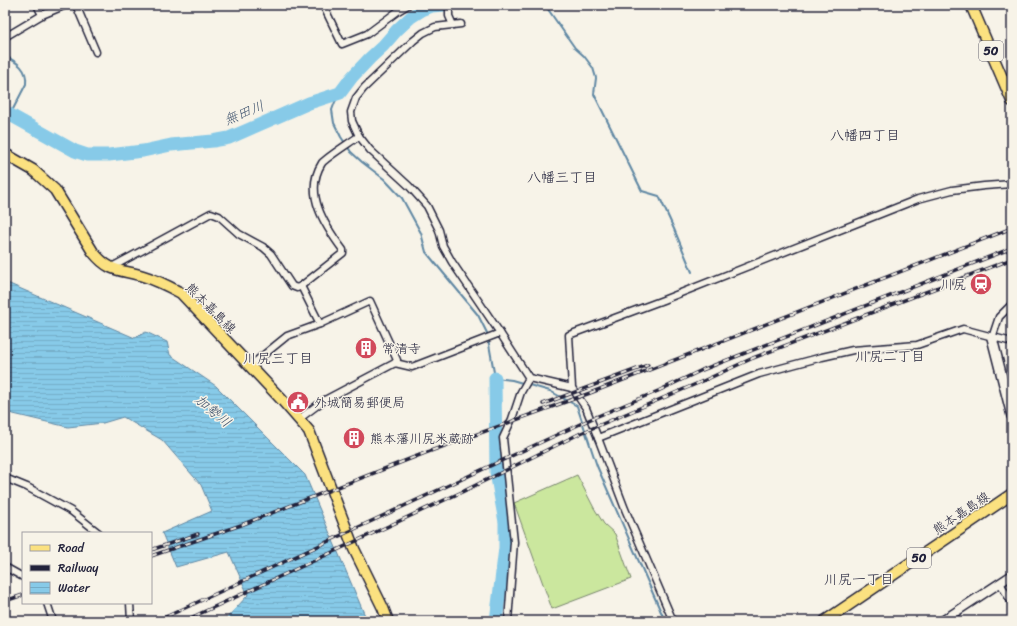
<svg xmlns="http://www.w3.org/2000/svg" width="1017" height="626" font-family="Sriracha,'Klee One',sans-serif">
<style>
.garden{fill:#cbe79e;stroke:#76846c}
.water{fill:url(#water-rules);stroke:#5f87a3}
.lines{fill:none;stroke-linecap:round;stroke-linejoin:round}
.stream{stroke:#5f87a3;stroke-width:2}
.river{stroke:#87cae8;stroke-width:13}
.minor-casing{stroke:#22223b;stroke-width:9}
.tertiary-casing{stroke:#22223b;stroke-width:11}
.secondary-casing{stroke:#22223b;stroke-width:12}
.primary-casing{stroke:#22223b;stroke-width:13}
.minor{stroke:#f7f3e8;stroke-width:6}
.tertiary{stroke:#f7f3e8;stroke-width:8}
.secondary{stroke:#f7f3e8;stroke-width:9}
.primary{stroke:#fbe180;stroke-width:10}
.rail-casing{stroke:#22223b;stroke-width:3.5}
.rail{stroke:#f7f3e8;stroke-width:2;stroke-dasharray:6;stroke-linecap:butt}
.labels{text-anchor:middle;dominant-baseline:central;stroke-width:3;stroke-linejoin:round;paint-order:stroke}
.shield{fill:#f7f3e8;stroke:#62616f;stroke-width:1}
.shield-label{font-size:12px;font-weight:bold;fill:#22223b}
.poi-label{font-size:13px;fill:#22223b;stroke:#f7f3e8;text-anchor:start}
.street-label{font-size:13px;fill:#22223b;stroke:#f7f3e8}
.water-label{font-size:14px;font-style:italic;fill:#40546f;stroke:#f7f3e8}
.neighbourhood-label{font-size:14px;fill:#22223b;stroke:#f7f3e8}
</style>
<defs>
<pattern id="water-rules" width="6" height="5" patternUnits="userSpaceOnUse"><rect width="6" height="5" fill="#87cae8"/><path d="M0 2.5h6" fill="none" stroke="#74adc8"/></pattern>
</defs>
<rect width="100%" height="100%" fill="#f7f3e8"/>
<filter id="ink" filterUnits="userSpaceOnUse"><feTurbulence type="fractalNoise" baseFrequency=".025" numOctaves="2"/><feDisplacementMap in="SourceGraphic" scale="8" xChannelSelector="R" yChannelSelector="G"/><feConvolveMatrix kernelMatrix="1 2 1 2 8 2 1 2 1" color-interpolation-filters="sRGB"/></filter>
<g filter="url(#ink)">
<!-- garden -->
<polygon class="garden" points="577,475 594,508 604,524 615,534 631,579 552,609 514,503"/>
<!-- water -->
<polygon class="water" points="5,282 135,338 146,332 167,342 170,355 216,386 305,475 366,618 358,621 224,621 248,595 229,552 176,567 162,533 212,511 201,485 162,440 123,417 103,423 68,427 5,412"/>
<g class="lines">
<!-- stream -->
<g class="stream">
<polyline points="545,5 575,48 584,56 593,68 596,78 594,94 642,191 659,196 674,229 692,272"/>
<path d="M 5,56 C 17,62 28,69 26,84 L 10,115"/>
<polyline points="340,93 335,102 332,110 334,123 341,137 351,152 362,162 384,179 402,198 421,233 426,252 478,315 487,333 495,378 512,380 550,391 577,406 597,466 665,621"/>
</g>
<!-- river -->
<g class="river">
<polyline points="5,112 75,151 87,155 109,155 143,151 171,145 213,141 229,138 309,103 340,93 352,77 370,58 383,46 397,30 411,17 422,10 432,6 443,5"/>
<polyline points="495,378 496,472 505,522 505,548 496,621"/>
</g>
<!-- minor casing -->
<g class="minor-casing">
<g id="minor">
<polyline points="37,5 42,15"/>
<polyline points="76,5 96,52"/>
<polyline points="323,5 342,44 367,34 398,11 408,5"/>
<polyline points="449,5 449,16 453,25"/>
<polyline points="461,24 435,27 423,33 413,41 364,88 356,98 351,112 352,121 359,136 370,150 409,186 427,206 439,230 443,246 452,262 500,333 529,378 572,388"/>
<polyline points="5,37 42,15 66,5"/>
<path d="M 110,268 L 211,213 L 219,216 L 239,234 L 263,247 L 271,254 L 292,286 L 297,288 L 301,286 L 343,253 L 343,250 C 325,226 303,193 322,163 C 327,157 351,142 359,136"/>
<polyline points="301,286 320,324"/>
<polyline points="992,338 999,317 1012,304"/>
<polyline points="250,366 287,336 320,324 370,301 397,360 395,363"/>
<polyline points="299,419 323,401 395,363 412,367 500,333"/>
<polyline points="598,438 759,374 822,357 853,350 917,345 963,329 1012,342"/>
<polyline points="5,478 27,487 71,511 99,533"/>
<polyline points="5,567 23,577"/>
<polyline points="1000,583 1012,603"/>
<polyline points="47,603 53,621"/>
<polyline points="130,603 131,621"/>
<polyline points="508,621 514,542 503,438 512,419 521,392 529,378"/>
<polyline points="673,621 625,509 598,438 586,408 572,388 569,335 663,300 918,199 952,190 984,186 1012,184"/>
</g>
</g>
<!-- tertiary casing -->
<g class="tertiary-casing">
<polyline id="tertiary" points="942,621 1012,575"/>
</g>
<!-- secondary casing -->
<g class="secondary-casing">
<polyline id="secondary" points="992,338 1012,416"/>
</g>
<!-- primary casing -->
<g class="primary-casing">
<g id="primary">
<polyline points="971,5 1012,101"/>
<path d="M 5,154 L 33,170 L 55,190 L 93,252 C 110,273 120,269 143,276 C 157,280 168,286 181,293 L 282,400 L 309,431 L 354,549 L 383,608 L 388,621"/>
<polyline points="825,621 1012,494"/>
</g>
</g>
<!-- minor -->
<use href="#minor" class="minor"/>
<!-- tertiary -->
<use href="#tertiary" class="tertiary"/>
<!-- secondary -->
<use href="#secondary" class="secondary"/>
<!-- primary -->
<use href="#primary" class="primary"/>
<!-- rail casing -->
<g class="rail-casing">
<g id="rail">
<polyline points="543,404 648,365"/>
<polyline points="151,550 198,534"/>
<polyline points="151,556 241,525 425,453 590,393 1012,228"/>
<polyline points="5,601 23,595"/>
<polyline points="157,621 593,418 658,391 702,370 1012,248"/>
<polyline points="184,621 464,491 581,433 703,381 753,358 1012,259"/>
</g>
</g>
<!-- rail -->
<use href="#rail" class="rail"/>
</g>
</g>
<!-- icons -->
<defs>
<g id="station-disc" transform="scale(1.15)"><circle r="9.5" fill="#d1495b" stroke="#f7f3e8"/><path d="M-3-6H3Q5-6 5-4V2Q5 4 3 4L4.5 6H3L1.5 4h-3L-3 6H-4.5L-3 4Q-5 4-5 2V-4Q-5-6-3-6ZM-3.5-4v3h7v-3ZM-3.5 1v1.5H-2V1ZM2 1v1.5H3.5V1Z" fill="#fff"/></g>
<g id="building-disc" transform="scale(1.15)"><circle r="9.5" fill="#d1495b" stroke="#f7f3e8"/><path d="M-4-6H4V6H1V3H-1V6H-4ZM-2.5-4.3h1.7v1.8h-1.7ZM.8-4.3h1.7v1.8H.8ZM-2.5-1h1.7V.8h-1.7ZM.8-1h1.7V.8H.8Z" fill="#fff"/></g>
<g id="civic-disc" transform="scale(1.15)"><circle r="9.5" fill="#d1495b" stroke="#f7f3e8"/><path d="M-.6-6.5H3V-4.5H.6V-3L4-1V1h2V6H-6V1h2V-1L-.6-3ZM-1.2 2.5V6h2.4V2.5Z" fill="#fff"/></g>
</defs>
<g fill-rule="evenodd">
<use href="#station-disc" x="981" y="284"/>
<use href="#building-disc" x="366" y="348"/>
<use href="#civic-disc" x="298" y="402"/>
<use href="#building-disc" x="354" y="438"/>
</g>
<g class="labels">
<!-- shield labels -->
<g class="shield">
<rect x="979" y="41" width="24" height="20" rx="3"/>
<rect x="907" y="548" width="24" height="20" rx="3"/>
</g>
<g class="shield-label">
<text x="991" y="51">50</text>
<text x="919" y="558">50</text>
</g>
<!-- poi labels -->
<g class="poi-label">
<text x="966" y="284" text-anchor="end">川尻</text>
<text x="382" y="348">常清寺</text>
<text x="314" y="402">外城簡易郵便局</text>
<text x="370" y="438">熊本藩川尻米蔵跡</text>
</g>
<!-- street labels -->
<g class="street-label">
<text transform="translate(211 308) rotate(45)">熊本嘉島線</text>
<text transform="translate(961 513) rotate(-34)">熊本嘉島線</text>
</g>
<!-- water labels -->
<g class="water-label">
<text transform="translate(244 113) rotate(-22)">無田川</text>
<text transform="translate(213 411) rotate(40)">加勢川</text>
</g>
<!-- neighbourhood labels -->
<g class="neighbourhood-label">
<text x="865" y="135">八幡四丁目</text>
<text x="562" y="177">八幡三丁目</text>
<text x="890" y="356">川尻二丁目</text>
<text x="278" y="358">川尻三丁目</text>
<text x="859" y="579">川尻一丁目</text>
</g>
</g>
<!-- margin -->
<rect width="1017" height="626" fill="none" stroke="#f7f3e8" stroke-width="20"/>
<rect x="10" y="10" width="997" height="606" fill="none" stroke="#22223b" stroke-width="1.5" filter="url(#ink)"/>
<!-- legend -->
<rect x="22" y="532" width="130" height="72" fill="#f7f3e8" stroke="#a29fa3"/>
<rect x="30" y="545" width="20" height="6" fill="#fbe180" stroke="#a29fa3"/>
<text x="58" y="552" font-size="12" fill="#22223b">Road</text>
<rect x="30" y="565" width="20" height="6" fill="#22223b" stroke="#a29fa3"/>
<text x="58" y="572" font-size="12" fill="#22223b">Railway</text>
<rect x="30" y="582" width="20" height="12" fill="url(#water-rules)" stroke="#a29fa3"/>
<text x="58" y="592" font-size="12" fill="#22223b">Water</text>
</svg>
